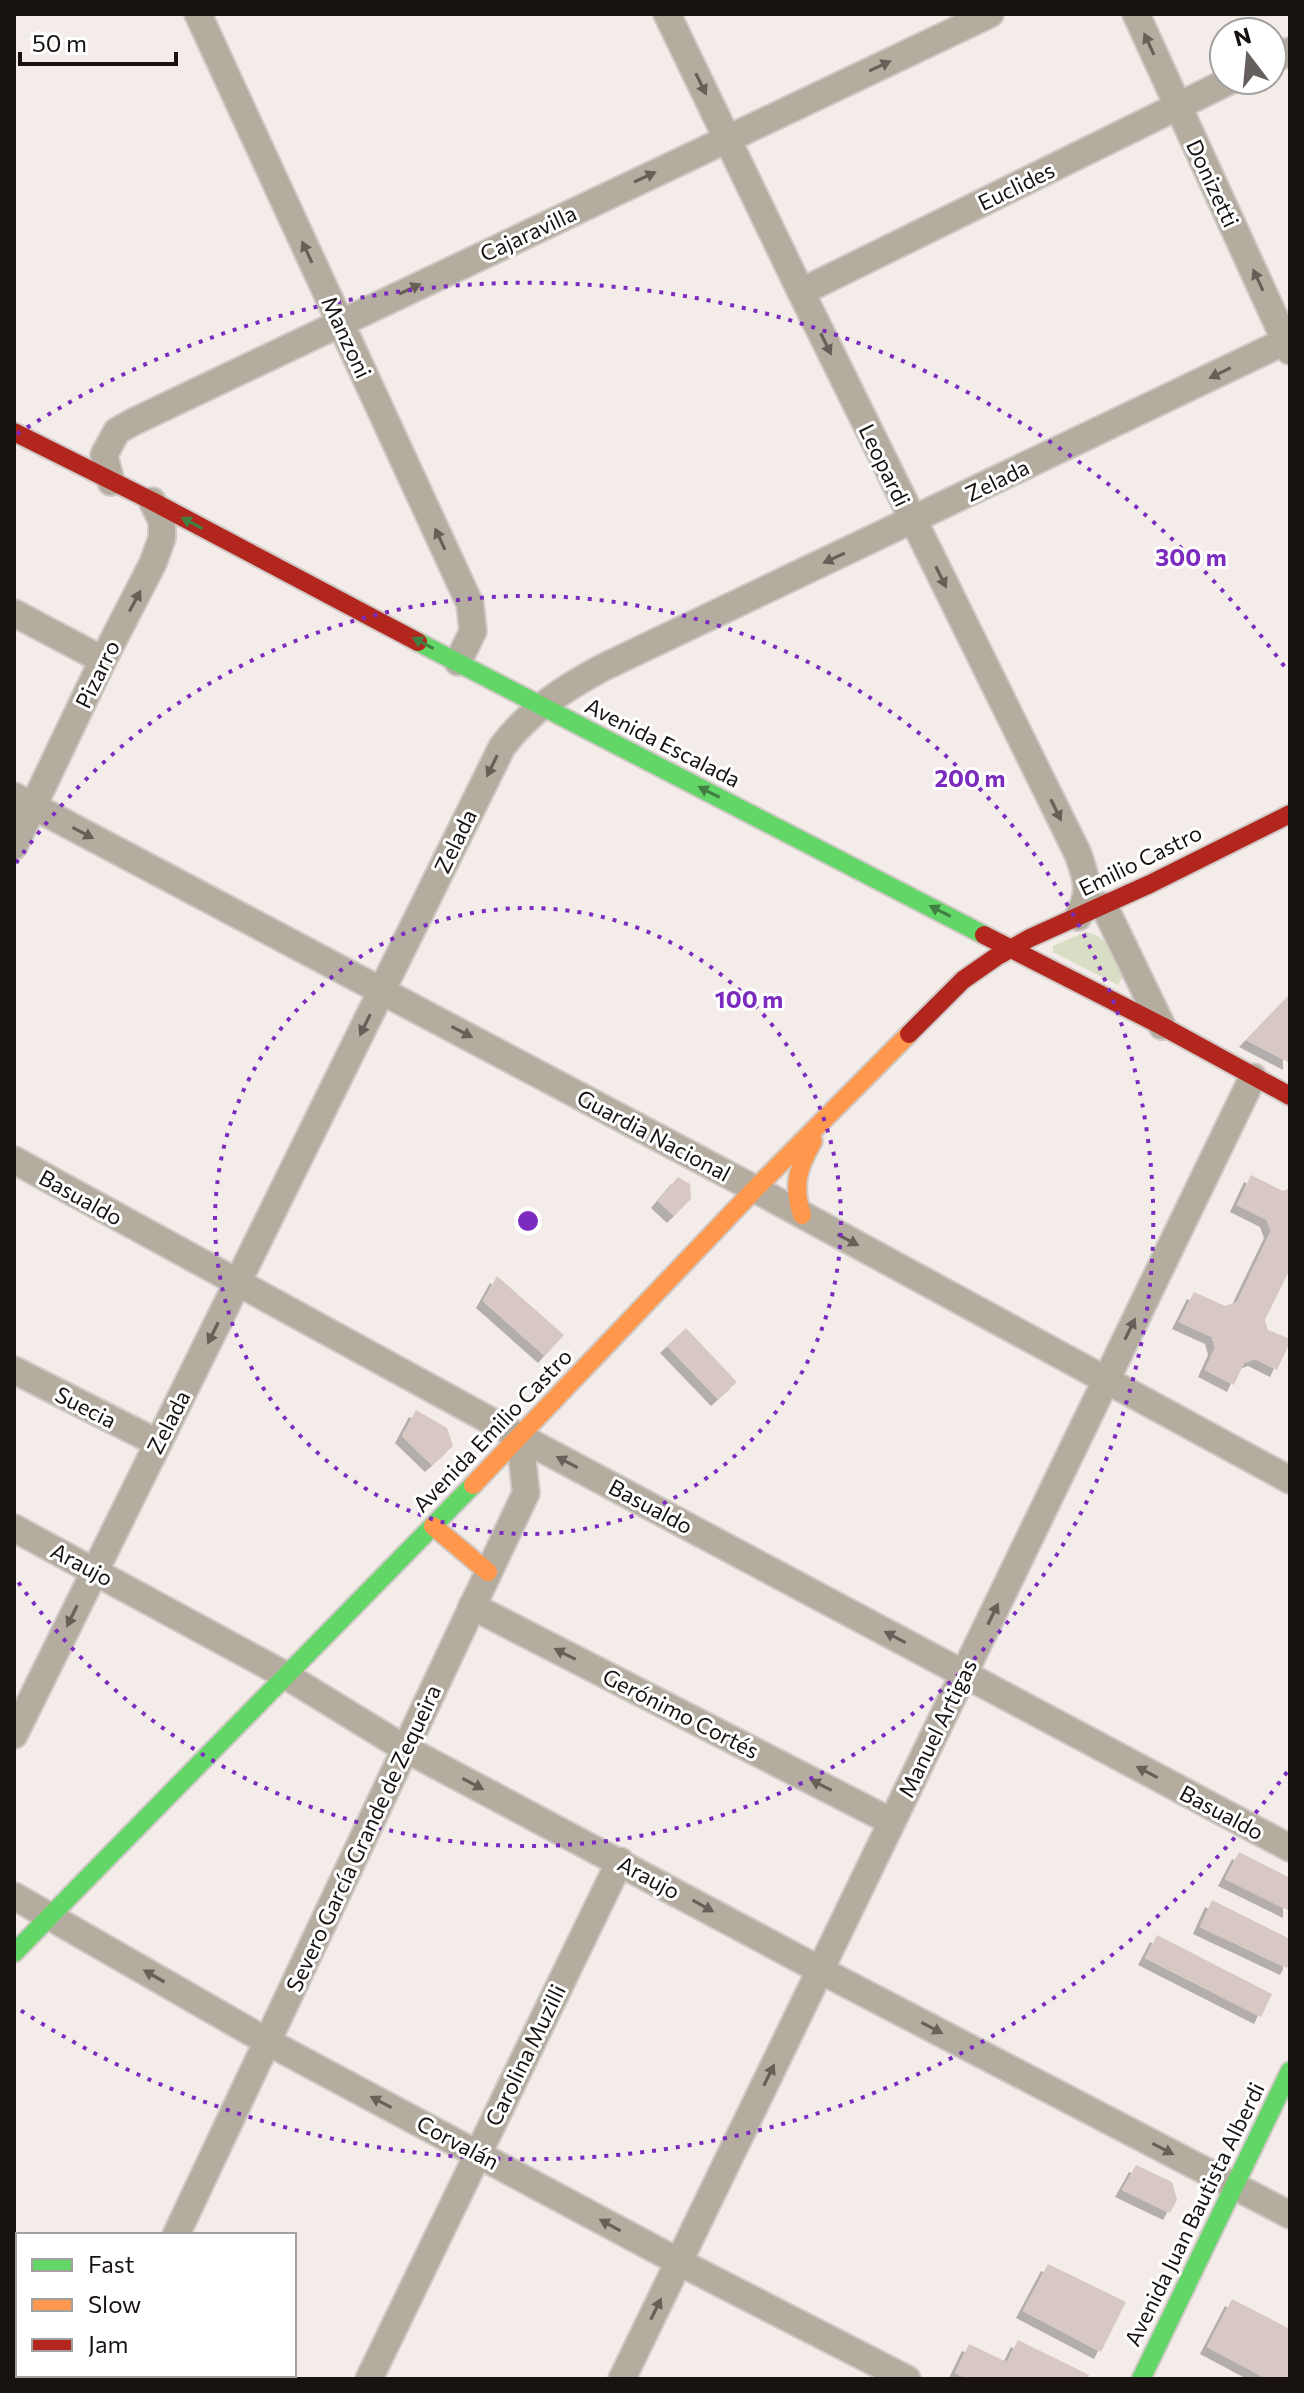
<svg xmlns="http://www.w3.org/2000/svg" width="1304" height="2393" font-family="Commissioner,sans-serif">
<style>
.green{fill:#d8dec4}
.building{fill:#d7c8c3;filter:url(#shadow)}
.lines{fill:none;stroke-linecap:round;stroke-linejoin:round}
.street-casing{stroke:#d0cac7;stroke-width:30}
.fast-casing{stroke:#d0cac7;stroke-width:22}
.slow-casing{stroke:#d0cac7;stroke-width:22}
.jam-casing{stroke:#d0cac7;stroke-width:22}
.street{stroke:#b3ac9f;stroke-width:26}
.fast{stroke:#63d668;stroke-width:18}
.slow{stroke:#ff974d;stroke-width:18}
.jam{stroke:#b3261e;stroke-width:18}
.oneway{fill:#666058}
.oneway2{fill:#417e41}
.ring{fill:none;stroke:#7b2cbf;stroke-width:4;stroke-dasharray:4 8}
.labels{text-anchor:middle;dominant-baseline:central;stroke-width:6;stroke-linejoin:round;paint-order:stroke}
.street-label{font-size:22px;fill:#181311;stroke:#fff}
.centre{fill:#7b2cbf;stroke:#fff;stroke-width:4}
.ring-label{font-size:24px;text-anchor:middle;font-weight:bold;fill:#7b2cbf;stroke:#fff;stroke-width:6;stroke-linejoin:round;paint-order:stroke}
</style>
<defs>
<filter id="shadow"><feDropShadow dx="-7" dy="7" stdDeviation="0" flood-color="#0004"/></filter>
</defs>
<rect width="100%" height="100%" fill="#f4ece9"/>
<!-- green -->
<path class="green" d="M 1085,932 C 1108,935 1115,956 1123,976 L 1118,985 L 1053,952 L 1053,946 Z"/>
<!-- building -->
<g class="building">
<polygon points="1290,994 1290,1063 1246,1040"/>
<polygon points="1251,1175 1283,1191 1290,1188 1290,1269 1265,1320 1268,1330 1290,1339 1290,1342 1277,1370 1255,1359 1244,1363 1234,1385 1205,1370 1215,1348 1212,1337 1179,1322 1194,1292 1225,1306 1237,1302 1271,1231 1267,1220 1237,1205"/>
<polygon points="678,1177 690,1184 691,1199 674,1216 658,1201"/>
<polygon points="497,1276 564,1335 545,1356 483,1301"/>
<polygon points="686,1328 737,1382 718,1399 667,1346"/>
<polygon points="416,1410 447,1428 453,1446 432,1465 402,1436"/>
<polygon points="1239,1852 1290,1878 1290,1911 1225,1879"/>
<polygon points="1212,1900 1290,1939 1290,1962 1287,1968 1200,1927"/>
<polygon points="1157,1935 1272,1994 1261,2017 1145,1958"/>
<polygon points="1136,2165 1172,2182 1177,2200 1170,2213 1122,2190"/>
<polygon points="1048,2264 1126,2302 1101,2352 1023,2311"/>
<polygon points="1232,2299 1290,2329 1290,2379 1267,2379 1207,2347"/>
<polygon points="1018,2340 1089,2375 1088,2379 968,2379 955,2373 969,2344 1007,2362"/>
</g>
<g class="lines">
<!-- street casing -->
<g class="street-casing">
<g id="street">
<polyline points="198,14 470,604 473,631 458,662"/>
<path d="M 667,14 L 801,292 L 1078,854 C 1087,881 1092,891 1078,917"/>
<polyline points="1136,14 1290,351"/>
<polyline points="1272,60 1290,51"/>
<polyline points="801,292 1231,80"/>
<polyline points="111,482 104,455 117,431 133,422 990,14"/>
<polyline points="14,613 103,660"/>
<polyline points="14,796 755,1189 1290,1480"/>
<polyline points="14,846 103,660 153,563 162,538 162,521 152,501"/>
<polyline points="1104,906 1162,1026"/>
<polyline points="14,1160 520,1437 1290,1848"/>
<polyline points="14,1370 158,1443"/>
<polyline points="14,1528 285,1675 404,1748 820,1970 1290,2215"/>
<polyline points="472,1606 890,1821"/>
<path d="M 14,1735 L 502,747 C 528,712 563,689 602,668 L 1290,339"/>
<polyline points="14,1896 268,2042 679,2262 907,2379"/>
<polyline points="176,2235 526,1493 520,1437"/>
<polyline points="14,2266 18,2268"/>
<polyline points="211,2375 218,2379"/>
<polyline points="109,2379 110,2375"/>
<polyline points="369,2379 620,1861"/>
<polyline points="622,2379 1253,1077"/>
</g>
</g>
<!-- fast casing -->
<g class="fast-casing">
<g id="fast">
<polyline points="418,642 984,935"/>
<polyline points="14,1953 473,1485"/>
<polyline points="1141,2379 1290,2071"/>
</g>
</g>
<!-- slow casing -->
<g class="slow-casing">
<g id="slow">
<path d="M 802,1215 C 792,1186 798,1167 813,1141"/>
<polyline points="473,1485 755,1189 909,1034"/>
<polyline points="433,1526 488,1572"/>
</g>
</g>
<!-- jam casing -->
<g class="jam-casing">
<g id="jam">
<polyline points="14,432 152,501 418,642"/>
<polyline points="984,935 1162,1026 1290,1096"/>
<polyline points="909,1034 963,980 996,957 1030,938 1150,884 1290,814"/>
</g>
</g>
<!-- street -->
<use href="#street" class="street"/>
<!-- fast -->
<use href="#fast" class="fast"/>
<!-- slow -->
<use href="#slow" class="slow"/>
<!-- jam -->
<use href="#jam" class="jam"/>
</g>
<!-- one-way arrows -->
<defs><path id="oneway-solid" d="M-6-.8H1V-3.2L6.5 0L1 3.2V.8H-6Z" transform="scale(2)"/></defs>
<g class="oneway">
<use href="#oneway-solid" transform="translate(1149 44) rotate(-115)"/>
<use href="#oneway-solid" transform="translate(880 66) rotate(-25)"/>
<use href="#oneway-solid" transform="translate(701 84) rotate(64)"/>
<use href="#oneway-solid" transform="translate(645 177) rotate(-25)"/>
<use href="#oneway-solid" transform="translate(307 252) rotate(-115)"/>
<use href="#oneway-solid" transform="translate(1258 280) rotate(-115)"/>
<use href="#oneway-solid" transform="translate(410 289) rotate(-25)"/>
<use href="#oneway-solid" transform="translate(826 344) rotate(64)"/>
<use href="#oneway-solid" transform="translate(1220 373) rotate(154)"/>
<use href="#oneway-solid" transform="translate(440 539) rotate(-115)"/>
<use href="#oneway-solid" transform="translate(834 558) rotate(155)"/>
<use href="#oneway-solid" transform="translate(941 577) rotate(64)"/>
<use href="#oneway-solid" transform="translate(135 601) rotate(-62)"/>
<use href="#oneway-solid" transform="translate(492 766) rotate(116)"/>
<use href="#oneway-solid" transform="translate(1056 810) rotate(64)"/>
<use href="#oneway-solid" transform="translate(83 833) rotate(28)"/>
<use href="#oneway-solid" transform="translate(365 1025) rotate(116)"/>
<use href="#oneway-solid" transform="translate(462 1032) rotate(28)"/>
<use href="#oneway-solid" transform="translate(848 1240) rotate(28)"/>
<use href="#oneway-solid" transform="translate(1130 1329) rotate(-64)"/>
<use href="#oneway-solid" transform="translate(213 1333) rotate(116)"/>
<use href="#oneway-solid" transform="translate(567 1462) rotate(-152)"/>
<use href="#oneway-solid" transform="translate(993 1614) rotate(-64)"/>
<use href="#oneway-solid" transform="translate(72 1616) rotate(116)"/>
<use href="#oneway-solid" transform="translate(895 1637) rotate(-152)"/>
<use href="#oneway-solid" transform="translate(565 1654) rotate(-153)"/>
<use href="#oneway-solid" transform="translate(1147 1772) rotate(-152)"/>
<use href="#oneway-solid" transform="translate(473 1784) rotate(28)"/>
<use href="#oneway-solid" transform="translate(821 1785) rotate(-153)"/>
<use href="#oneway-solid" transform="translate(703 1906) rotate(29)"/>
<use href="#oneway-solid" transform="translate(154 1976) rotate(-150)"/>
<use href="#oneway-solid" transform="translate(932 2028) rotate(28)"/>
<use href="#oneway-solid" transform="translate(769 2075) rotate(-64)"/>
<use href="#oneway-solid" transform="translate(381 2102) rotate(-152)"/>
<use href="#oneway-solid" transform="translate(1163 2149) rotate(28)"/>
<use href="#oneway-solid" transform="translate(610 2225) rotate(-151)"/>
<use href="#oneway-solid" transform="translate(656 2309) rotate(-64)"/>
</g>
<g class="oneway2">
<use href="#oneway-solid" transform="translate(192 523) rotate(-152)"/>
<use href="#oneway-solid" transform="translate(423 643) rotate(-152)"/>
<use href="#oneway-solid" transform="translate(709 792) rotate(-153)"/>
<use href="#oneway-solid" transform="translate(940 911) rotate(-153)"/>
</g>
<!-- distance rings -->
<g class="ring">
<circle cx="528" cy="1221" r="313"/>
<path d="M16 863A625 625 0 1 1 16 1579"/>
<path d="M1287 1772A938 938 0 0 1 17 2008M17 434A938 938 0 0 1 1287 670"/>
</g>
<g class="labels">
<!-- street labels -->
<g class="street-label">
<text transform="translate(1213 183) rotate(65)">Donizetti</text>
<text transform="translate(1016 186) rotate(-26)">Euclides</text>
<text transform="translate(528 233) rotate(-25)">Cajaravilla</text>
<text transform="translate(347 337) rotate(65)">Manzoni</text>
<text transform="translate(885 465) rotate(64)">Leopardi</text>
<text transform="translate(997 480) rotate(-26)">Zelada</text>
<text transform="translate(97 674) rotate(-64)">Pizarro</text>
<text transform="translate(663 742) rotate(27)">Avenida Escalada</text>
<text transform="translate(455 841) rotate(-64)">Zelada</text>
<text transform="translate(1140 860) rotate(-26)">Emilio Castro</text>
<text transform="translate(654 1135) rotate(28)">Guardia Nacional</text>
<text transform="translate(81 1197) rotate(29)">Basualdo</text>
<text transform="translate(86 1407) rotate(27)">Suecia</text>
<text transform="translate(168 1422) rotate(-63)">Zelada</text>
<text transform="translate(492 1430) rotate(-46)">Avenida Emilio Castro</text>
<text transform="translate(651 1506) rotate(28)">Basualdo</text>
<text transform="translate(82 1564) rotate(28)">Araujo</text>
<text transform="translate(681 1713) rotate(27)">Gerónimo Cortés</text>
<text transform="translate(937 1728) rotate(-64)">Manuel Artigas</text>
<text transform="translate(1222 1812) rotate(28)">Basualdo</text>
<text transform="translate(363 1838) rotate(-65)">Severo García Grande de Zequeira</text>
<text transform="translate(649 1877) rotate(28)">Araujo</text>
<text transform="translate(525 2055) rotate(-64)">Carolina Muzilli</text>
<text transform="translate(458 2142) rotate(28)">Corvalán</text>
<text transform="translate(1194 2214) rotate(-64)">Avenida Juan Bautista Alberdi</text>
</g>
</g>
<circle cx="528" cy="1221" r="12" class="centre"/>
<g class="ring-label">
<text x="1191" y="566">300 m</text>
<text x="970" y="787">200 m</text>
<text x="749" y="1008">100 m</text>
</g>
<!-- border -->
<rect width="1304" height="2393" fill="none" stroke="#181311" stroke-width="32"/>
<!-- legend -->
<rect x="16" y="2233" width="280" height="144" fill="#ffffff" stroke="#a3a1a0" stroke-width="2"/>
<rect x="32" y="2259" width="40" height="12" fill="#63d668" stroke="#a3a1a0" stroke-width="2"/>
<text x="88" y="2273" font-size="24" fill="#181311">Fast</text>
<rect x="32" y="2299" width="40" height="12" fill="#ff974d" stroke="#a3a1a0" stroke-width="2"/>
<text x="88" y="2313" font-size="24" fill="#181311">Slow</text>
<rect x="32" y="2339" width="40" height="12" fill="#b3261e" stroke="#a3a1a0" stroke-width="2"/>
<text x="88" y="2353" font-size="24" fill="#181311">Jam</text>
<!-- north arrow -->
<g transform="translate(1248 56) rotate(344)"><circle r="38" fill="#ffffff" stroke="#a3a1a0" stroke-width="2"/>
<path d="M0-6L14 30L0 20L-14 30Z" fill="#655f5d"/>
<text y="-12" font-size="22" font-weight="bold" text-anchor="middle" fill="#181311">N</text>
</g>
<!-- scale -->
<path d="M20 52v12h156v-12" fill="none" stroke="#181311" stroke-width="4"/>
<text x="32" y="52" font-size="24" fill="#181311" stroke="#ffffff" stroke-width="6" paint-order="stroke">50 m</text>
</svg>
